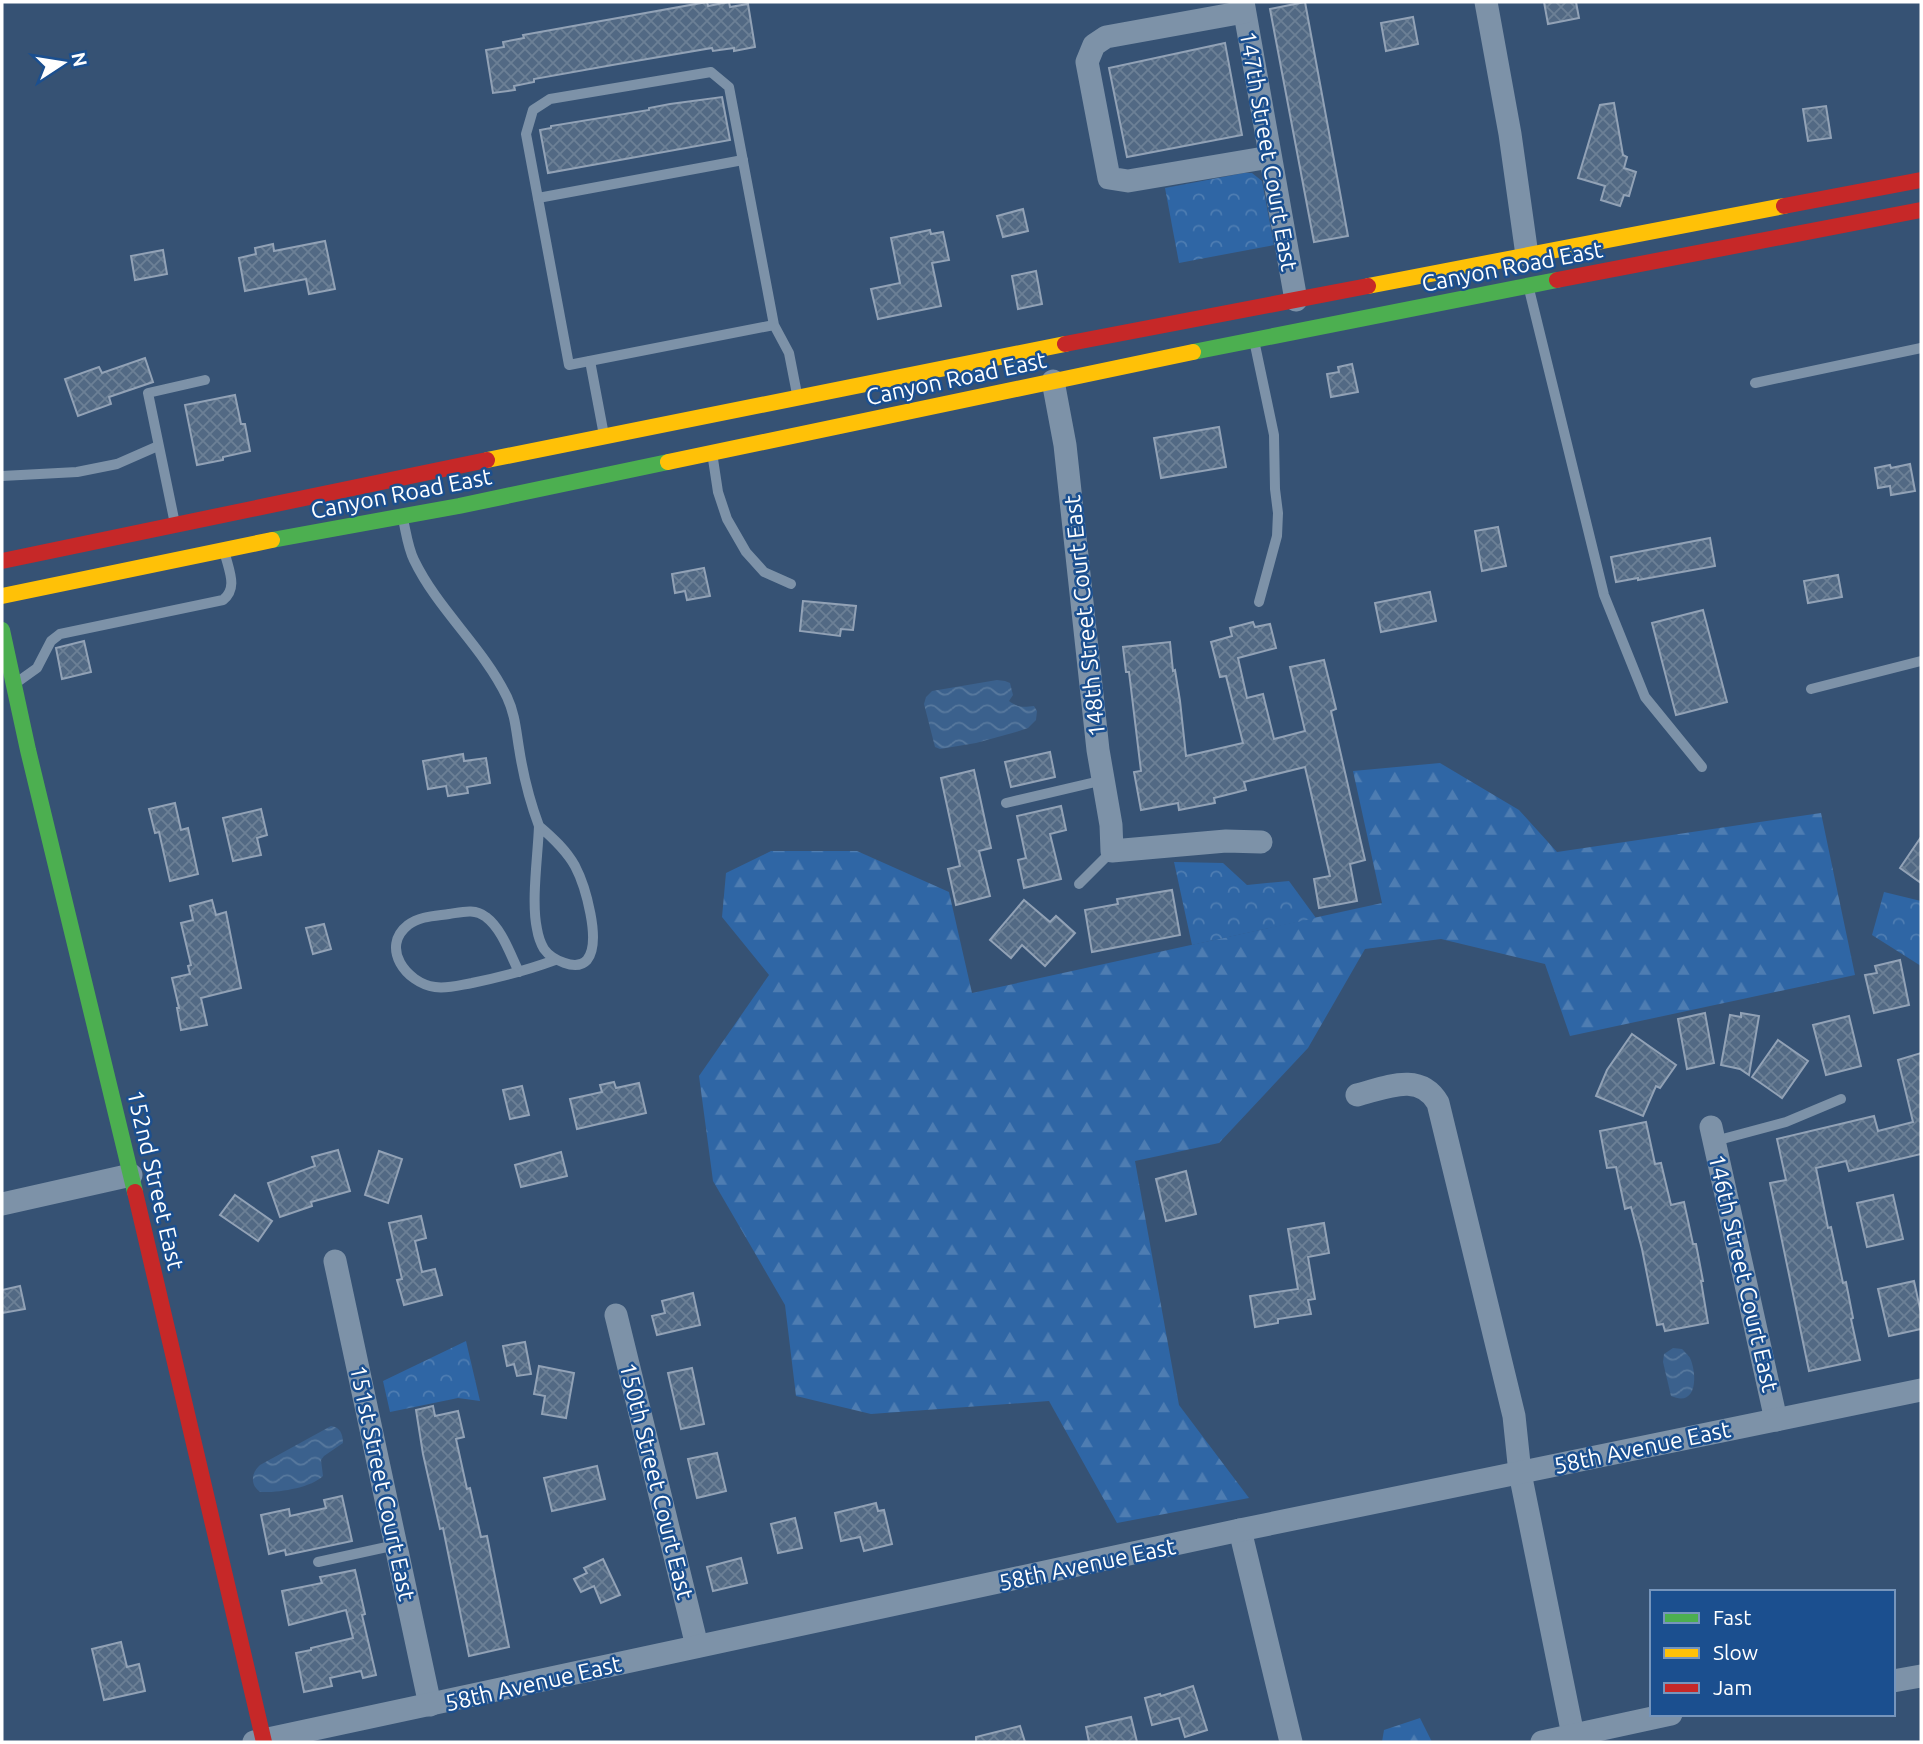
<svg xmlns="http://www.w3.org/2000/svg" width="1923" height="1744" font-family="Ubuntu,sans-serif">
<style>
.forest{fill:url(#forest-firs)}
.park{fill:url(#park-crowns)}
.water{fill:url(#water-waves)}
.building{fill:url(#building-cross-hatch);stroke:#92a2b6;stroke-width:2}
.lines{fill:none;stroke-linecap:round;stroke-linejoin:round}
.lane{stroke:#7d92a8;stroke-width:10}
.street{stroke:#7d92a8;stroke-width:23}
.fast{stroke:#4caf50;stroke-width:16}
.slow{stroke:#ffc107;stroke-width:16}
.jam{stroke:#c62828;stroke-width:16}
.labels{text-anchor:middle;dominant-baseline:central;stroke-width:5;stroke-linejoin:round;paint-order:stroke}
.street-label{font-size:23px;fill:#fff;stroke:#1b4f8f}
</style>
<defs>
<pattern id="forest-firs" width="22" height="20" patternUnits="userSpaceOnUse" patternTransform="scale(1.75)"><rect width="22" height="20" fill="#2f66a5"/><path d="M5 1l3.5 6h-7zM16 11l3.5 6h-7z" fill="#4e7db2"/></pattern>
<pattern id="park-crowns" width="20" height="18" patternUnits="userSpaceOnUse" patternTransform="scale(1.75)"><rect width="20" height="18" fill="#2f66a5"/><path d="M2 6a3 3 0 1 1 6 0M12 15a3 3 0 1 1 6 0" fill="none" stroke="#4e7db2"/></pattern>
<pattern id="water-waves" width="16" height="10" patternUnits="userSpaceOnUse" patternTransform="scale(1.75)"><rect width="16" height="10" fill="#3b618d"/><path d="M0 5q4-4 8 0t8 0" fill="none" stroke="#58799e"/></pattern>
<pattern id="building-cross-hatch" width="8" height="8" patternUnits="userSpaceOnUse" patternTransform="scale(1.75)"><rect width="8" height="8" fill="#526984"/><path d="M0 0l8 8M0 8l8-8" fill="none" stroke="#6c8096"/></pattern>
</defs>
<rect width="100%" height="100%" fill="#365274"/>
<!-- forest -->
<g class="forest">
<polygon points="1440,763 1519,810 1557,852 1821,813 1855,975 1570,1036 1545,964 1441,939 1365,949 1308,1048 1219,1143 1135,1161 1179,1405 1249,1498 1117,1523 1049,1401 871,1414 796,1396 785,1305 713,1181 699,1076 769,975 722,917 726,873 771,851 857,851 949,892 972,993 1382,903 1353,771"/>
<polygon points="1420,1718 1432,1742 1382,1742 1384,1730"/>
</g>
<!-- park -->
<g class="park">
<polygon points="1244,173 1252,173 1262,181 1274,245 1179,263 1165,188"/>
<polygon points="1174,862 1223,863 1247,885 1289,881 1316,918 1192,945"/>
<polygon points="1884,892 1921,901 1921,966 1872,935"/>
<polygon points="466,1341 480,1401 458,1398 390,1412 383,1381"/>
</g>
<!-- water -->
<g class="water">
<path d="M 997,680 L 1005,681 L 1010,683 L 1013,695 L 1009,701 C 1018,708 1024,707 1034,706 L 1037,711 L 1036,720 L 1028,728 L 1016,732 L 976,743 L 940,749 L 935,747 L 924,704 L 926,697 L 932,691 Z"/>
<path d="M 1673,1348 L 1682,1349 C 1683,1350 1689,1356 1690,1358 C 1697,1373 1698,1408 1671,1396 L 1663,1362 L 1664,1354 Z"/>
<path d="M 331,1426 C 340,1427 343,1434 343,1443 L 324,1456 L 321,1460 L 323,1476 C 311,1488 277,1493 260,1492 C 250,1485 251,1473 260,1465 Z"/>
</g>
<!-- building -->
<g class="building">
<polygon points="707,2 708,6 729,2 730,7 748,4 755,47 734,51 734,48 713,51 712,48 618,64 534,79 534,82 514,86 515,90 493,93 486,50 504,47 503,42 524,38 523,35"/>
<polygon points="1305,2 1348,236 1314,242 1270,9"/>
<polygon points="1544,2 1576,2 1579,18 1548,24"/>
<polygon points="1413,17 1418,44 1386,51 1381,23"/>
<polygon points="1225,43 1242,135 1127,157 1109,68"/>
<polygon points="722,97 730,140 548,173 540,130 551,128 551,126 649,110 649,108 670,104"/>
<polygon points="1614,103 1623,155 1627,157 1624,168 1636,172 1629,196 1624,195 1620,206 1601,200 1605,186 1578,178 1600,105"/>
<polygon points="1826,106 1831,138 1808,141 1803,109"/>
<polygon points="1023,209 1028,231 1003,237 997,216"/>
<polygon points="930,230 931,234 943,232 949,260 932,263 941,306 878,319 871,289 900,283 891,238"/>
<polygon points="325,241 335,289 309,294 306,279 245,291 239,258 256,254 255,248 273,244 274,251"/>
<polygon points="163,250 167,274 135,280 131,256"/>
<polygon points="1036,271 1042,304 1018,309 1012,276"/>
<polygon points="145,358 153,382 109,397 111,404 78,416 65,379 99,367 102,373"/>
<polygon points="1352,364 1358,392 1331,397 1327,374 1339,372 1338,367"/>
<polygon points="235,395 241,424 245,424 250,451 223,457 223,460 197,465 185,405"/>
<polygon points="1219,427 1226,467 1161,478 1154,438"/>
<polygon points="1910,464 1915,491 1891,495 1890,486 1878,488 1875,468 1890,465 1891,468"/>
<polygon points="1498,527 1506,566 1482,571 1475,531"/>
<polygon points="1710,538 1715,566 1638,580 1638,578 1616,582 1611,557"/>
<polygon points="704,568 710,596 687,600 685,591 675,593 672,574"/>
<polygon points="1838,575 1842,597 1808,603 1804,581"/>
<polygon points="1430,592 1436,621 1381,632 1375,603"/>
<polygon points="803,601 856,606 853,630 841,629 840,636 800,631"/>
<polygon points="1703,610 1727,702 1676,715 1652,623"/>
<polygon points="1253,622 1255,627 1270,624 1276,648 1238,658 1247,698 1263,694 1274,739 1305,731 1290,667 1324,660 1336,709 1331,711 1365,860 1350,864 1357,901 1319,908 1314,879 1330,876 1305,767 1244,782 1246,790 1214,798 1215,803 1179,810 1178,803 1141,810 1134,772 1141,771 1129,672 1126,672 1123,647 1170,642 1173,671 1175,670 1180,701 1186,756 1243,743 1226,676 1220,677 1211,642 1232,636 1230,628"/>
<polygon points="84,641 91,672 62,679 56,648"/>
<polygon points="1050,752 1055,777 1011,787 1005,762"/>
<polygon points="463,754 464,761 486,758 490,783 467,787 468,793 448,796 446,786 428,789 423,761"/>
<polygon points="974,770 991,848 979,851 990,896 956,905 948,869 960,866 941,778"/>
<polygon points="175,803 181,830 188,828 198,874 170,881 159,832 155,833 149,809"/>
<polygon points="1061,806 1066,830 1050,834 1061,879 1024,888 1018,860 1026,858 1017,816"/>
<polygon points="261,809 267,835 257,838 261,855 233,861 223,818"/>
<polygon points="1921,837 1921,883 1900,868"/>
<polygon points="1172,890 1180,935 1092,952 1085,910 1118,904 1117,899"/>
<polygon points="212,900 216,915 226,912 241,988 201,998 207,1025 181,1030 177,1008 179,1008 172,978 190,974 188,966 191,965 181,923 193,920 190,906"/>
<polygon points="1024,900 1050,922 1056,916 1075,933 1045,966 1022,945 1011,958 990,940"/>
<polygon points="324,924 331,949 313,954 306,928"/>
<polygon points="1900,960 1909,1005 1874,1013 1865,975 1877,973 1875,966"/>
<polygon points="1705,1013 1714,1063 1687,1069 1678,1019"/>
<polygon points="1741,1013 1759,1016 1749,1075 1740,1069 1721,1065 1730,1015 1741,1017"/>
<polygon points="1849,1016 1861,1066 1826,1075 1813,1025"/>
<polygon points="1632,1034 1676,1065 1660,1088 1656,1086 1643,1116 1596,1096 1607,1070"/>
<polygon points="1778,1040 1808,1061 1782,1098 1752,1077"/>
<polygon points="1921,1053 1921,1154 1849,1171 1846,1161 1816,1168 1828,1228 1831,1227 1843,1283 1846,1282 1853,1318 1851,1319 1860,1360 1809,1371 1770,1183 1786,1180 1777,1139 1874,1116 1878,1131 1913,1122 1898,1060"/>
<polygon points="614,1082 616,1088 639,1083 646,1113 577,1129 570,1099 602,1092 600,1085"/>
<polygon points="522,1086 529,1115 510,1119 503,1090"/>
<polygon points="1646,1122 1655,1164 1661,1163 1671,1205 1684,1202 1693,1244 1696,1244 1703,1281 1701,1281 1708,1323 1665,1331 1663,1324 1657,1325 1642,1249 1631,1207 1625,1209 1616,1167 1607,1168 1600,1131"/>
<polygon points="338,1150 350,1191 311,1202 312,1206 280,1217 268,1183 315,1166 312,1157"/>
<polygon points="379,1151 402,1159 388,1203 365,1195"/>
<polygon points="561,1152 567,1176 521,1187 515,1165"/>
<polygon points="1186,1171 1196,1214 1166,1221 1156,1179"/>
<polygon points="235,1195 272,1221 258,1241 220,1215"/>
<polygon points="1893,1195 1903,1239 1867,1247 1857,1203"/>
<polygon points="421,1216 426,1238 415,1241 422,1272 435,1269 442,1295 404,1305 397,1280 402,1279 389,1223"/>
<polygon points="1324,1223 1329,1253 1308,1257 1315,1299 1308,1300 1311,1314 1278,1319 1278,1323 1255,1327 1250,1296 1298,1289 1288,1229"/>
<polygon points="1914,1281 1921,1313 1921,1329 1889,1336 1878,1289"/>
<polygon points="20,1286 25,1309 2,1313 2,1290"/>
<polygon points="693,1293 700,1325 657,1335 652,1316 665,1313 662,1301"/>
<polygon points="525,1342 531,1374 517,1376 514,1364 507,1366 503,1346"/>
<polygon points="539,1366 574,1373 566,1418 542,1414 545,1396 534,1394"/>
<polygon points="692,1368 704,1424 681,1429 668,1373"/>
<polygon points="433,1406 435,1416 458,1411 464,1437 456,1439 467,1489 470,1488 481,1537 487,1536 509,1647 469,1656 443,1528 440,1529 423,1454 416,1410"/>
<polygon points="717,1453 726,1491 697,1498 688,1459"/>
<polygon points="597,1466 605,1499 552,1511 544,1478"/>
<polygon points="342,1496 352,1541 286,1555 285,1550 269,1554 261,1515 289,1509 290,1516 326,1508 324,1500"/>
<polygon points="876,1503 878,1511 884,1510 892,1544 864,1551 860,1537 841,1541 835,1513"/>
<polygon points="795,1518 802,1548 778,1553 771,1524"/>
<polygon points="741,1558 747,1583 713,1591 707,1567"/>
<polygon points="603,1559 620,1595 601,1603 594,1586 581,1592 574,1579 587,1573 584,1568"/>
<polygon points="355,1570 365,1614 362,1615 376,1675 363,1678 361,1671 330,1678 332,1686 304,1692 296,1653 311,1650 311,1648 353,1638 346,1610 289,1625 282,1591 322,1583 320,1577"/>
<polygon points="121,1642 127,1667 139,1664 145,1691 104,1700 92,1649"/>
<polygon points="1193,1686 1207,1730 1185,1737 1179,1718 1152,1725 1145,1698 1160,1694 1161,1696"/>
<polygon points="1131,1717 1137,1742 1089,1742 1086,1727"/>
<polygon points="1020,1726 1025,1742 976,1742 976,1737"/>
</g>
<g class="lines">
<!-- lane -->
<g class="lane">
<polyline points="538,198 743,160"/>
<polyline points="1529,289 1604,595 1645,697 1702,767"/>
<polyline points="774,325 729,87 711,72 550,99 533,110 526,134 569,365 774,325 789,353 797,394"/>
<polyline points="1255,345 1274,435 1275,489 1278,513 1277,536 1259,602"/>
<polyline points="590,361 603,430"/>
<polyline points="1755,383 1921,348"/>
<polyline points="713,459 718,492 727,519 746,552 764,572 791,584"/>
<polyline points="2,476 77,472 117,464 158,446"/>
<polyline points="174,519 148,393 205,380"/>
<path d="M 403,519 C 406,532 408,548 414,560 C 438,610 483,647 507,697 C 515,714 516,730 519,748 C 523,774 530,802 539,826 C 538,855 531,902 537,929 C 538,935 541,944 544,949 C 551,959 576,972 587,960 C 602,942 585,885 575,866 C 566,850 553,838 539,826"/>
<path d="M 16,683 L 37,668 L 51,641 L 60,634 L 223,600 C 238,588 229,571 225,554"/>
<polyline points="1811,689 1921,661"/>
<polyline points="1006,803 1104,780"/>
<polyline points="1079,884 1112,851"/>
<path d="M 519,972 C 510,954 502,929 486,917 C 475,908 462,912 449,914 C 435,916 420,916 408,925 C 380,947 406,983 435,987 C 447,989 460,985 472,983 C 501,977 528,970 555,960"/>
<polyline points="1715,1141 1786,1122 1841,1099"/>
<polyline points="318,1562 396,1545"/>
</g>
<!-- street -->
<g class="street">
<polyline points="1243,2 1296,300"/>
<polyline points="1486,2 1510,134 1527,255"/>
<polyline points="1244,12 1106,37 1094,45 1087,62 1109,178 1128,181 1270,157"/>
<polyline points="1053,381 1065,445 1098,750 1111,825 1112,851 1226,841 1261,842"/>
<path d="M 1357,1095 C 1385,1088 1420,1071 1438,1103 L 1514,1416 L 1520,1473 L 1573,1735"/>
<polyline points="1711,1127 1776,1420"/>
<polyline points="2,1204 131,1175"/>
<polyline points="335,1261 430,1705"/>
<polyline points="616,1315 697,1646"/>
<polyline points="1240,1530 1291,1742"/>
<polyline points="1893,1681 1921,1676"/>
<polyline points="254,1742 1240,1530 1921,1390"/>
<polyline points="1542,1742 1671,1714"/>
</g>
<!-- fast -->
<g class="fast">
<polyline points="1193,352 1557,280"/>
<polyline points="272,540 459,506 668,462"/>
<polyline points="2,630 28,750 135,1192"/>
</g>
<!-- slow -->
<g class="slow">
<polyline points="1368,286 1784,206"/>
<polyline points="487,460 1065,344"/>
<polyline points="668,462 1193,352"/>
<polyline points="2,596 272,540"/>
</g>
<!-- jam -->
<g class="jam">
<polyline points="1784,206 1921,180"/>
<polyline points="1557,280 1921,210"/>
<polyline points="1065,344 1368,286"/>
<polyline points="2,561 487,460"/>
<polyline points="135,1192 264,1742"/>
</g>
</g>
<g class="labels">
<!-- street labels -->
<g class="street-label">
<text transform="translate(1269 151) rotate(80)">147th Street Court East</text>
<text transform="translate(1512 266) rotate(-11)">Canyon Road East</text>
<text transform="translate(956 378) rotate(-12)">Canyon Road East</text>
<text transform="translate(401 493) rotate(-11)">Canyon Road East</text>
<text transform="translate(1084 616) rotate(-96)">148th Street Court East</text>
<text transform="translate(156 1180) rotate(77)">152nd Street East</text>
<text transform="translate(1744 1273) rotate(77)">146th Street Court East</text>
<text transform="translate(1642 1447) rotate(-12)">58th Avenue East</text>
<text transform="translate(657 1481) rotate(76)">150th Street Court East</text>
<text transform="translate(383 1483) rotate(78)">151st Street Court East</text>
<text transform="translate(1087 1564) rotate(-12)">58th Avenue East</text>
<text transform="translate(533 1683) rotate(-13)">58th Avenue East</text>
</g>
</g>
<!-- border -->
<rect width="1923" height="1744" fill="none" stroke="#ffffff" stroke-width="7"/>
<!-- legend -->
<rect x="1650" y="1590" width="245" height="126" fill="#1b4f8f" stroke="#7695bc" stroke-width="2"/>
<rect x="1664" y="1613" width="35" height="10" fill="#4caf50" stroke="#7695bc" stroke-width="2"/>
<text x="1713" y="1625" font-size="21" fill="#ffffff">Fast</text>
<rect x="1664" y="1648" width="35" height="10" fill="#ffc107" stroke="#7695bc" stroke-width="2"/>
<text x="1713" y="1660" font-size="21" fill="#ffffff">Slow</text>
<rect x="1664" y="1683" width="35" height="10" fill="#c62828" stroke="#7695bc" stroke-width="2"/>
<text x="1713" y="1695" font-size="21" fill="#ffffff">Jam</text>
<!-- north arrow -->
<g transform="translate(63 63) rotate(78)" stroke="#1b4f8f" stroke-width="5" paint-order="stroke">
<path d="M0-5L12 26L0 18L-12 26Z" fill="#ffffff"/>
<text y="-10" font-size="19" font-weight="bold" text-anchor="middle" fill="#ffffff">N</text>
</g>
</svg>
